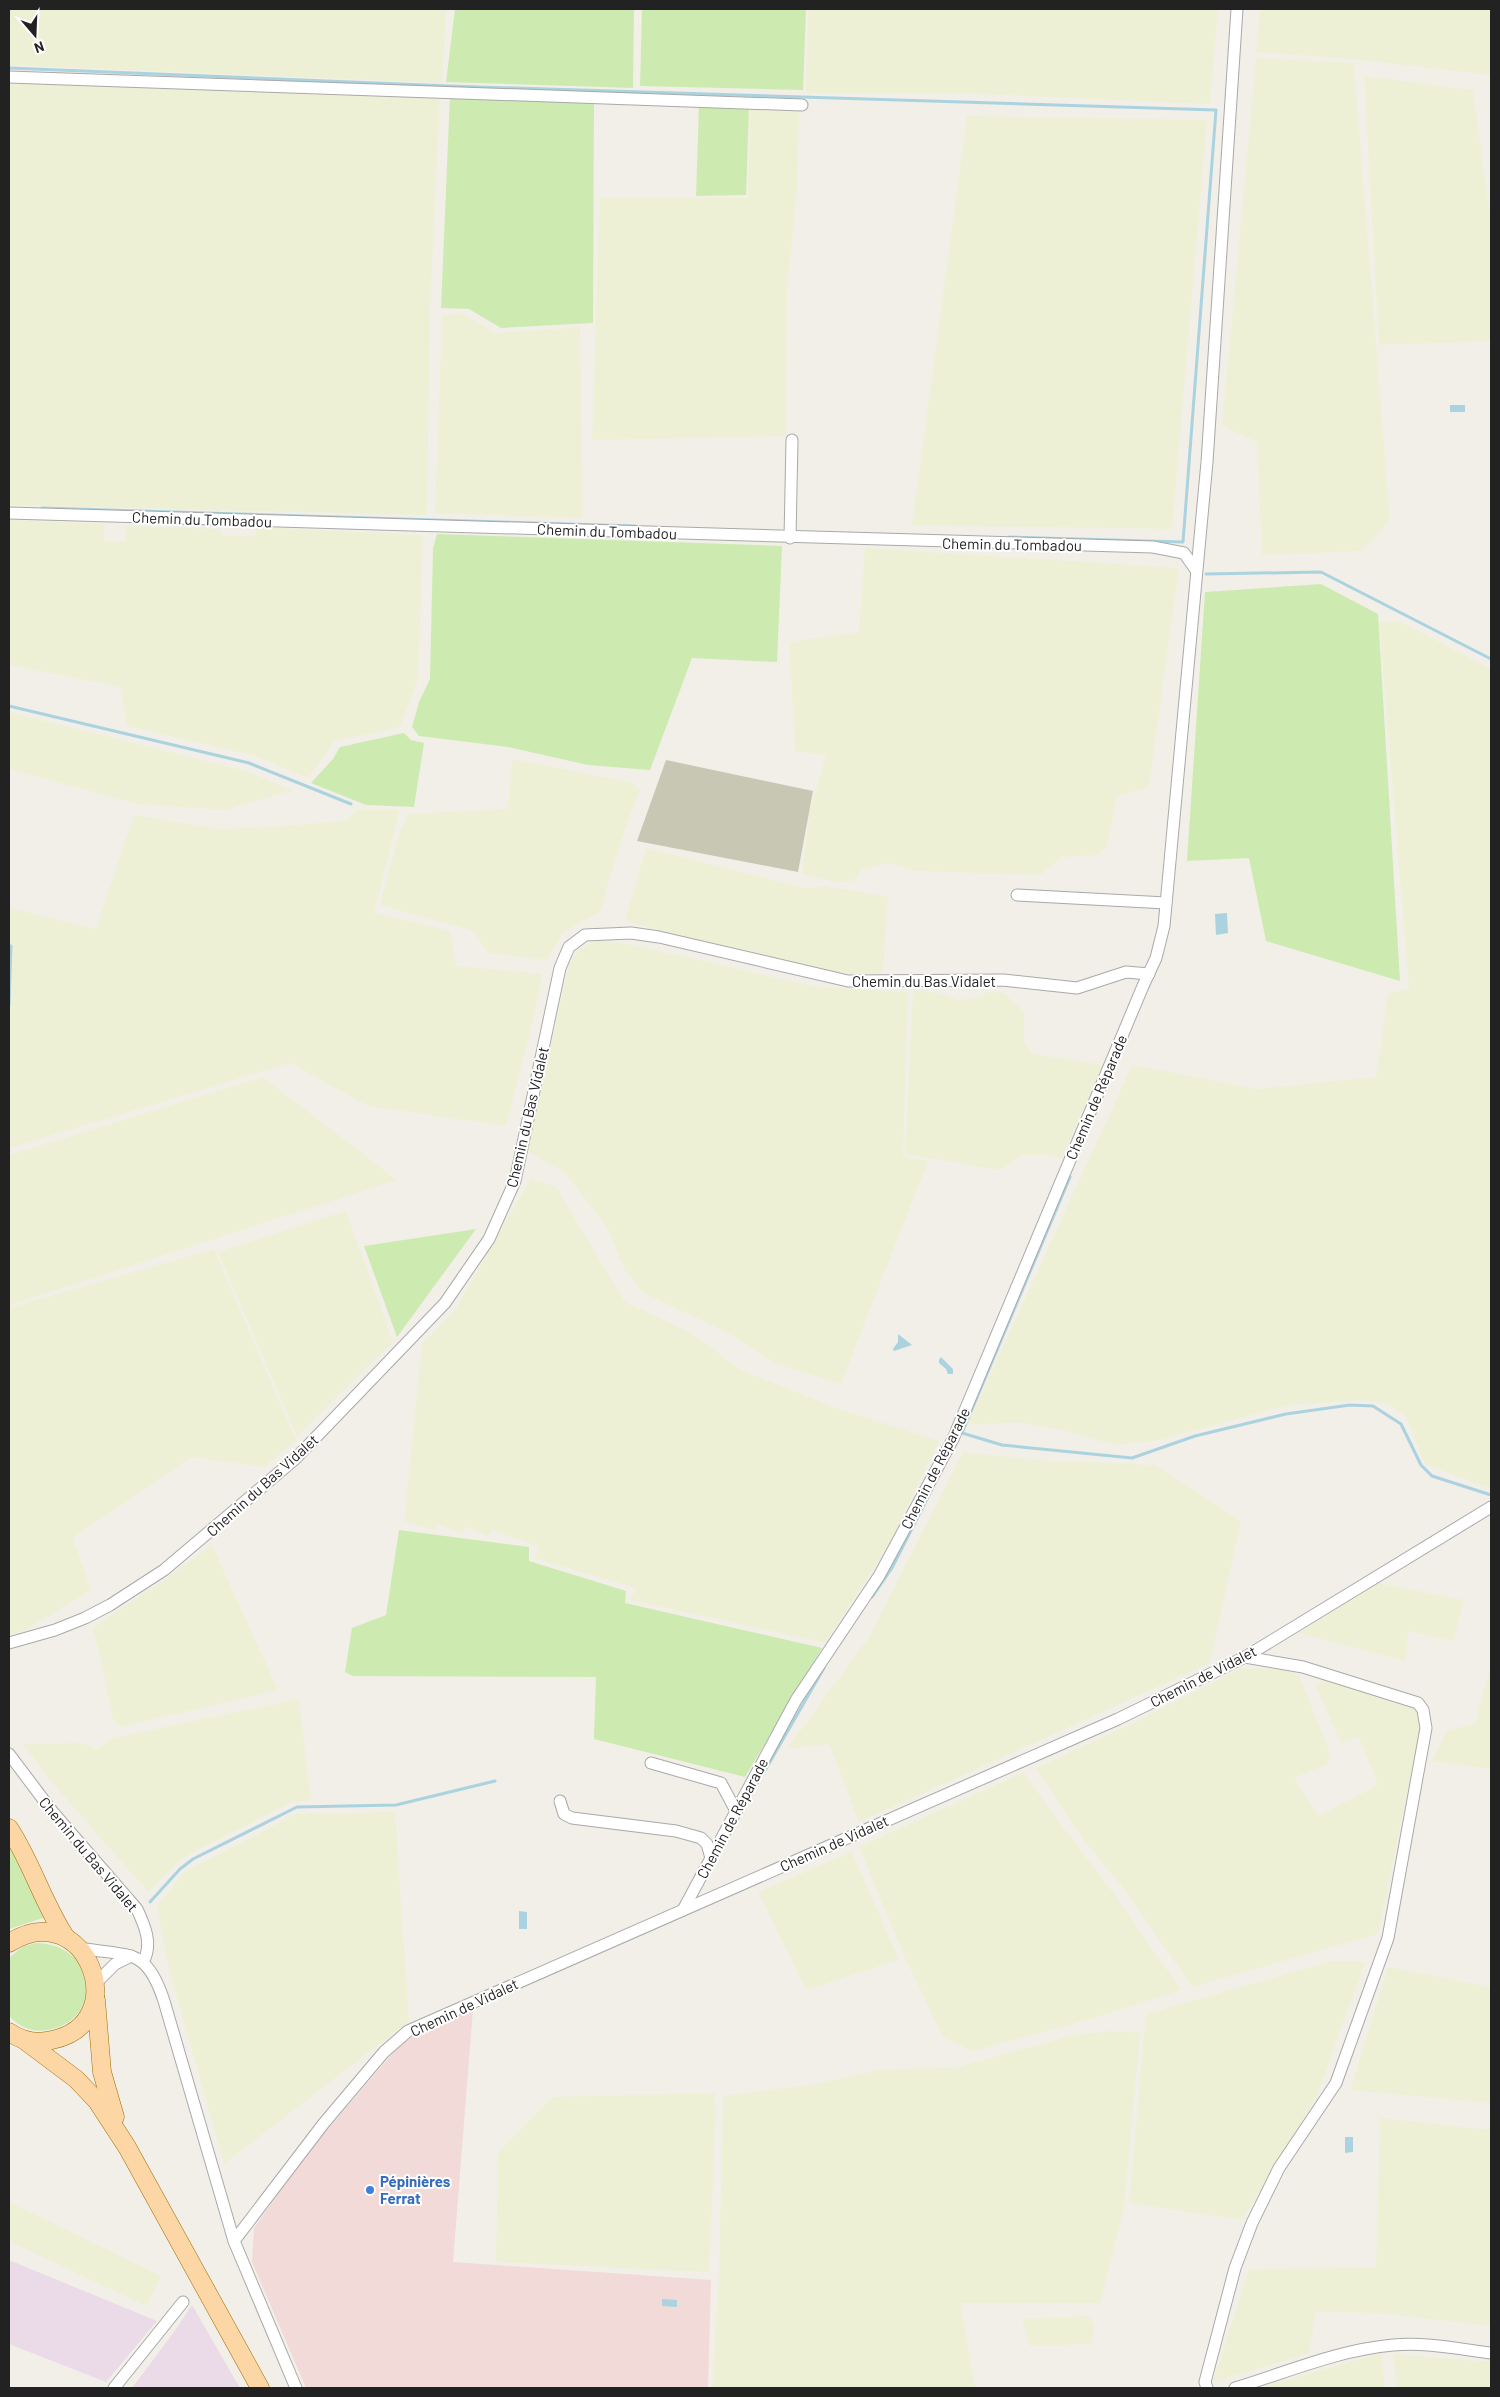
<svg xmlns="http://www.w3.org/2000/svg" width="1500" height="2397" font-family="Barlow,sans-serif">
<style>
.commercial{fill:#f2dad9}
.industrial{fill:#ebdbe8}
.construction{fill:#c7c7b4}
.farmland{fill:#eef0d5}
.grass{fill:#cdebb0}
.water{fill:#aad3df}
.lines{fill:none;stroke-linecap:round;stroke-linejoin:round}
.stream{stroke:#aad3df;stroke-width:3}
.street-casing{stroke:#a9a9a9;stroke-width:13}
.primary-casing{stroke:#a06b00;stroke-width:19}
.street{stroke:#fff;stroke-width:11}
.primary{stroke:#fcd6a4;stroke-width:18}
.shop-dot{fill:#3f7fe0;stroke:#fff;stroke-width:2}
.labels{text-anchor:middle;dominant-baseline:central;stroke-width:4;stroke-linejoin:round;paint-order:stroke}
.street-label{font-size:15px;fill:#222;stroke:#fff}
.shop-label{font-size:15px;font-weight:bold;fill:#366cbe;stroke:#fff;text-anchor:start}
</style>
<rect width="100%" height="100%" fill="#f2efe9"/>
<!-- commercial -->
<polygon class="commercial" points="473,2009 453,2262 711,2280 708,2388 306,2388 252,2262 254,2228 308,2152 399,2046 420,2032"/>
<!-- industrial -->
<g class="industrial">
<polygon points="9,2260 157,2321 106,2382 9,2344"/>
<polygon points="192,2305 240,2388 132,2388 174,2332"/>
</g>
<!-- construction -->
<polygon class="construction" points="666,760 813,791 798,872 637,841"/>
<!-- farmland -->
<g class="farmland">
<polygon points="9,9 446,9 442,83 9,65"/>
<polygon points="808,9 1218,9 1210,104 959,93 806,93"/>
<polygon points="1260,9 1491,9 1491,75 1353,59 1256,52"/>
<polygon points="1256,58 1354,63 1390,521 1360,551 1262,555 1257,442 1222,426"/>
<polygon points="1364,76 1473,90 1491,223 1491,341 1379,345"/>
<polygon points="9,83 440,96 430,309 427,515 9,505"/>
<polygon points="799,109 797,190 787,291 786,436 592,440 600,197 748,198 750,110"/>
<polygon points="967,116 1207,120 1172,529 912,525"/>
<polygon points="461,313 496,333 580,327 583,518 435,513 442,316"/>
<polygon points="9,520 105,524 104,541 126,541 126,526 220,529 222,536 256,536 256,527 423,535 418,680 400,727 335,741 308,778 256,756 127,726 120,687 9,665"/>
<polygon points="865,548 1179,568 1149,787 1117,796 1107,846 1098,855 1062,857 1040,875 917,871 888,863 862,870 853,881 836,882 802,874 810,811 826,755 795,751 789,642 859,632"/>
<polygon points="1399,621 1491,669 1491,1487 1489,1488 1425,1464 1405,1414 1389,1405 1364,1400 1288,1405 1159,1440 1116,1445 1062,1430 1017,1422 967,1425 1132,1065 1257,1089 1376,1077 1388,994 1409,988 1379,622"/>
<polygon points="9,712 246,771 293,790 226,810 138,804 9,769"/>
<polygon points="512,759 632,783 640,790 623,835 600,912 563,932 547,960 488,953 474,931 380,905 399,833 408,814 508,809"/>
<polygon points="357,810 400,810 374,913 450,931 456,966 542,974 534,1016 506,1126 368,1106 290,1063 9,1148 9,908 96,929 134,815 221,829 289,826 347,820"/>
<polygon points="646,848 805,888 825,886 888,897 883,971 871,975 815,970 625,921"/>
<polygon points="597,940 629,944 816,987 908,992 903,1156 928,1161 841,1384 777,1364 726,1332 642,1292 625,1271 608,1229 566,1174 528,1151 568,968 579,949"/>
<polygon points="916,990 939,993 958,1000 981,997 987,992 1004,993 1024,1012 1024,1043 1033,1054 1103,1065 1061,1159 1051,1155 1022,1155 999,1170 905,1154 913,991"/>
<polygon points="263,1077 397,1180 9,1305 10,1155"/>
<polygon points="531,1178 556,1187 625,1302 693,1334 741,1370 836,1408 939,1441 888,1546 825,1643 630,1600 636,1588 534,1558 538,1546 492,1530 488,1536 466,1527 463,1533 437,1524 434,1530 404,1521 422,1344 455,1310"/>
<polygon points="346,1211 393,1342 297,1436 218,1252"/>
<polygon points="214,1249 296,1440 265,1467 191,1457 73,1538 91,1590 26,1630 9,1634 9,1308"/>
<polygon points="963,1452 1033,1460 1155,1465 1241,1521 1210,1663 859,1822 829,1744 787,1749 869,1637"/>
<polygon points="212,1545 278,1690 120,1727 113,1719 98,1648 92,1628 167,1578"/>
<polygon points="1379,1583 1464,1600 1454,1641 1408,1631 1406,1661 1298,1633"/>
<polygon points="1491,1664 1491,1769 1432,1761 1447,1731 1475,1723"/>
<polygon points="1241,1668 1280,1669 1299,1675 1330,1753 1328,1764 1294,1778 1318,1816 1378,1785 1359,1737 1341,1743 1316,1687 1324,1679 1419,1711 1420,1730 1378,1934 1192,1987 1121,1885 1083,1840 1036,1768 1132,1724"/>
<polygon points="299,1699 311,1800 292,1802 199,1849 180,1860 148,1892 54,1785 23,1744 84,1743 96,1750 112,1738"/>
<polygon points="1024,1772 1047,1806 1114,1894 1181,1990 1091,2019 972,2051 943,2037 905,1958 859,1847"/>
<polygon points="395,1812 409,2021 224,2164 167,1962 157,1906 184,1872 296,1814"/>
<polygon points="852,1852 899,1960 806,1990 758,1892"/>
<polygon points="1332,1961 1365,1962 1316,2098 1242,2220 1129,2203 1146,2014"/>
<polygon points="1388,1967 1491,1987 1491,2103 1350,2090"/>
<polygon points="1111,2031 1140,2033 1124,2210 1100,2303 961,2303 975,2388 712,2388 719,2273 723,2096 815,2084 885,2069 954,2068 1070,2036"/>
<polygon points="714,2093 716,2111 709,2272 496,2262 498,2152 552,2097"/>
<polygon points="1380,2118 1491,2130 1491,2326 1379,2313 1316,2312 1309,2353 1213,2382 1249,2269 1376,2268"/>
<polygon points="9,2202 161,2276 146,2306 9,2241"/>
<polygon points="1088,2316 1095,2326 1091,2344 1030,2346 1022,2319"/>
<polygon points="1381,2353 1385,2388 1259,2388"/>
<polygon points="1393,2354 1491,2362 1491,2388 1397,2388"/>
</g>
<!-- grass -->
<g class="grass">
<polygon points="455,9 634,9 633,88 446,82"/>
<polygon points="642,9 806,9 803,90 640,86"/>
<polygon points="450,95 594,102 593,323 501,328 469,309 441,308"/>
<polygon points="699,104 749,107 746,195 696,196"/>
<polygon points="437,534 782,546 777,662 692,658 650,770 588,765 508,747 419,736 412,727 419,702 430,679 433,548"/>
<polygon points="1321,584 1378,614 1400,981 1266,941 1249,858 1187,861 1205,592"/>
<polygon points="404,733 411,740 424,743 414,807 366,805 311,783 333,759 340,747"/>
<polygon points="476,1229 397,1337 364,1246"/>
<polygon points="399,1530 529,1547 529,1561 626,1591 625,1603 822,1648 745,1777 594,1739 596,1677 353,1676 345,1672 352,1628 386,1615"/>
<polygon points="9,1840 46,1917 9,1929"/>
<path d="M 36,1943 C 99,1944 104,2022 47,2030 C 32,2033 18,2026 9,2016 L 9,1958 L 22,1947 Z"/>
</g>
<!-- water -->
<g class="water">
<rect x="1450" y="405" width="15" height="7"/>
<polygon points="1227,913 1228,933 1216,935 1215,914"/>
<polygon points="898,1334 912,1345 894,1351 893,1349 898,1342"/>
<polygon points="941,1357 953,1369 953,1374 948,1374 946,1369 939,1363 939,1360"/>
<polygon points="519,1911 527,1912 527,1929 519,1929"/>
<polygon points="1345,2137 1353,2137 1353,2152 1345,2153"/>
<polygon points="662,2299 677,2300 677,2307 662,2306"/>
</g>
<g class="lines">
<!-- stream -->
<g class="stream">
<polyline points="9,68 449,86 1216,110 1183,542 1009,537"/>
<polyline points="42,508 635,526"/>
<polyline points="1206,574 1321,572 1491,659"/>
<polyline points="9,706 249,763 351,804"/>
<polyline points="9,1005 11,946"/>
<polyline points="1070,1177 962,1433 1002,1445 1132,1458 1195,1436 1286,1414 1350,1405 1373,1406 1401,1424 1421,1465 1432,1476 1491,1495"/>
<polyline points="872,1597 892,1568 932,1489"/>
<polyline points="763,1774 824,1668"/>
<polyline points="150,1902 180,1869 193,1859 297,1807 396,1805 495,1781"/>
</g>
<!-- street casing -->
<g class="street-casing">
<g id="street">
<polyline points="9,77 802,105"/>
<polyline points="9,513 1153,547 1184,553 1196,570"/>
<polyline points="790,538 792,440"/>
<polyline points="1017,895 1166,903"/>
<polyline points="9,1643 55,1630 85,1618 110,1605 164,1570 295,1459 445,1303 489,1239 515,1181 560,968 569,947 585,935 631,933 659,937 848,981 1003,980 1077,988 1126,972 1149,974"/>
<path d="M 9,1754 L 52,1811 L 137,1909 C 145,1926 153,1945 143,1962"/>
<polyline points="651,1763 721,1783 736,1811"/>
<polyline points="560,1801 564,1814 572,1818 676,1831 701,1838 707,1844 711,1858"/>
<polyline points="683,1910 796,1700 879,1576 953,1439 1143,986 1156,958 1164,926 1207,462 1237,9"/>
<path d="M 80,1948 C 129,1957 146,1946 164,2001 L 234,2241 L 296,2388"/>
<polyline points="96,1983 115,1964 131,1956"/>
<polyline points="234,2241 324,2123 384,2052 408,2031 1118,1719 1245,1657 1491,1507"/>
<polyline points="114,2388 183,2302"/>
<polyline points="1207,2388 1205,2382 1235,2268 1252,2223 1279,2168 1336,2083 1388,1938 1426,1728 1423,1710 1418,1703 1303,1667 1245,1657"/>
<path d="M 1235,2388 C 1288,2372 1338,2350 1393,2345 C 1425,2342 1459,2349 1491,2353"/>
</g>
</g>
<!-- primary casing -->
<g class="primary-casing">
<g id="primary">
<path d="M 9,1828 C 32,1863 43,1903 66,1938"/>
<path d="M 9,1943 C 86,1894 135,2023 52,2040 C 37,2044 22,2041 9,2032"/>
<polyline points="96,2000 102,2072 115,2117"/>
<polyline points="24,2040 76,2079 97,2101 127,2147 260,2388"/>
</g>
</g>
<!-- street -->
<use href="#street" class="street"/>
<!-- primary -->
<use href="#primary" class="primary"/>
</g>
<!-- markers -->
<circle class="shop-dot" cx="370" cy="2190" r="5"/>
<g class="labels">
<!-- street labels -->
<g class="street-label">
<text transform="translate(202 519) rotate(2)">Chemin du Tombadou</text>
<text transform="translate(607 531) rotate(2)">Chemin du Tombadou</text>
<text transform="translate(1012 544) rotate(1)">Chemin du Tombadou</text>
<text x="924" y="981">Chemin du Bas Vidalet</text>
<text transform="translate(1096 1097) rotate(-67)">Chemin de Réparade</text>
<text transform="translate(527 1117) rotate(-77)">Chemin du Bas Vidalet</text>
<text transform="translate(935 1468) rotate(-63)">Chemin de Réparade</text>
<text transform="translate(262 1485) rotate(-42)">Chemin du Bas Vidalet</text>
<text transform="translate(1203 1676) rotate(-27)">Chemin de Vidalet</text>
<text transform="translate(732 1818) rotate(-62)">Chemin de Réparade</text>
<text transform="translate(834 1843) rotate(-24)">Chemin de Vidalet</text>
<text transform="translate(89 1854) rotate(50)">Chemin du Bas Vidalet</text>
<text transform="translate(464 2007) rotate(-25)">Chemin de Vidalet</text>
</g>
<!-- shop labels -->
<g class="shop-label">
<text x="380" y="2181">Pépinières<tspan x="380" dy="17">Ferrat</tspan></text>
</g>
</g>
<!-- border -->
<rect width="1500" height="2397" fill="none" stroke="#222222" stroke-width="20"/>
<!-- north arrow -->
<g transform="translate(35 35) rotate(161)" stroke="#ffffff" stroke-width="4" paint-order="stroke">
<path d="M0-4L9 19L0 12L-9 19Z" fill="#222222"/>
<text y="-8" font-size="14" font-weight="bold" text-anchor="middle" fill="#222222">N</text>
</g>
</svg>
